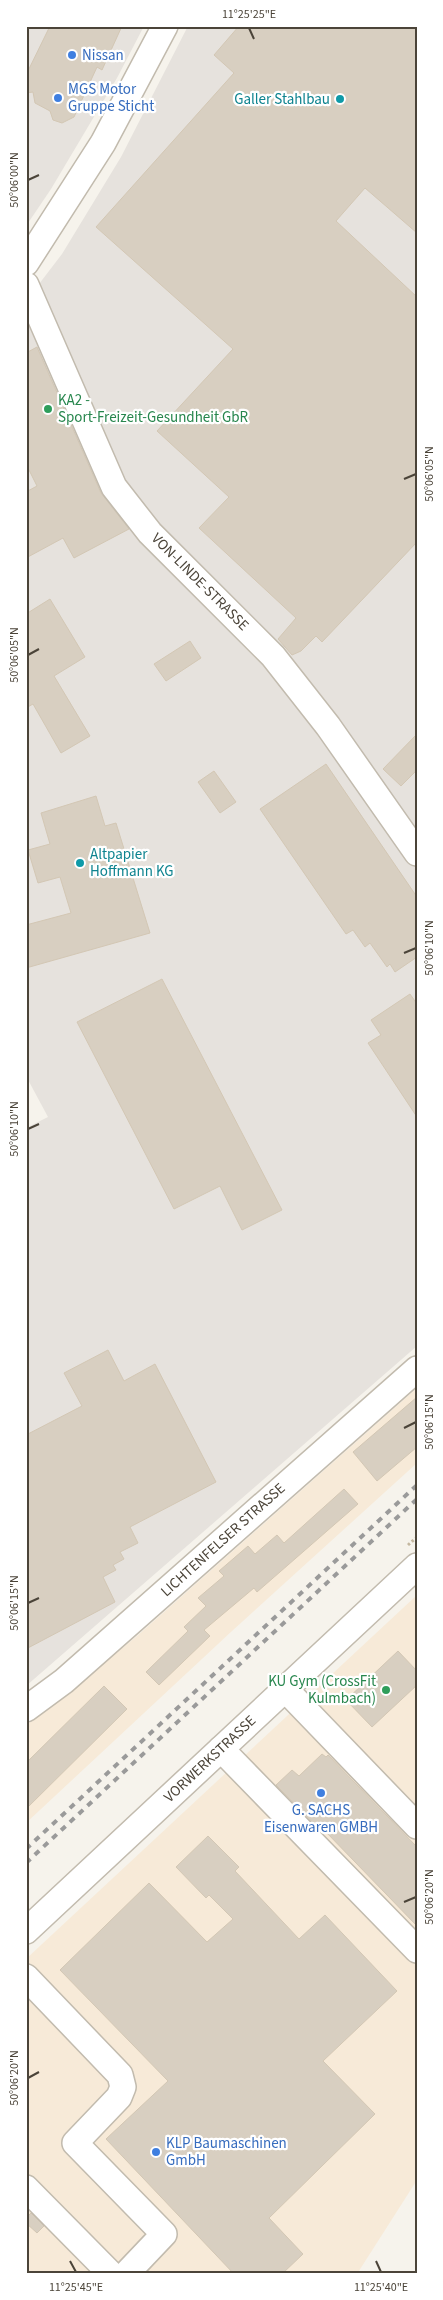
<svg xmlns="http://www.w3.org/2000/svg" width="443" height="2300" font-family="'Source Sans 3',sans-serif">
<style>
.commercial{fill:#f7ead8}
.industrial{fill:#e6e2dd}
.building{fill:#d8cfc1;stroke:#d3c7b4}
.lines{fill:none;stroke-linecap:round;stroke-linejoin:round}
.minor-casing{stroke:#c2bbae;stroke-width:28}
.path{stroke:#c4b79f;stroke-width:3;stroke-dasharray:2.5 2.5;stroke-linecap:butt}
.minor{stroke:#fff;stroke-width:25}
.rail{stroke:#9a9a9a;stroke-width:4;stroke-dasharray:6 6;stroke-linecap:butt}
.ticks{fill:none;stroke:#4b4439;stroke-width:2}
.shop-dot{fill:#3f7fe0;stroke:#fff;stroke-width:2}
.culture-dot{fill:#0f9aa8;stroke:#fff;stroke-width:2}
.leisure-dot{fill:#2e9e5b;stroke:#fff;stroke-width:2}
.labels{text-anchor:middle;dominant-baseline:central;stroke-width:4.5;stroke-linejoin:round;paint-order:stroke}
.shop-label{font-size:15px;fill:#366cbe;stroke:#fff;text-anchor:start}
.culture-label{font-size:15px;fill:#0d838f;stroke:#fff;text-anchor:end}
.leisure-label{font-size:15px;fill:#27864d;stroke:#fff;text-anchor:start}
.street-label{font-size:15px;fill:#4b4439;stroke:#fff}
.neatline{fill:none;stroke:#4b4439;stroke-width:2}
.ticks-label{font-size:12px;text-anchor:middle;fill:#4b4439}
</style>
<rect width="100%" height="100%" fill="#f6f3ec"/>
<!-- commercial -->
<g class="commercial">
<polygon points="417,1388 417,1463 232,1631 26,1823 26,1725 49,1709 137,1636"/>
<polygon points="417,1595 417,2180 357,2274 26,2274 26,1959"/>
</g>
<!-- industrial -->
<g class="industrial">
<polygon points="26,26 144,26 117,78 51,189 26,226"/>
<polygon points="188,26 417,26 417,1346 26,1686 26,1128 48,1117 26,1076 26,301 62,254 121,157"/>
</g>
<!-- building -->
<g class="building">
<polygon points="50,26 122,26 102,70 97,67 74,117 62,123 53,120 50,111 35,103 33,92 26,93 26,75"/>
<polygon points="239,26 417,26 417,233 365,188 336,221 417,297 417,542 322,642 316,636 301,651 292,655 278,639 296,618 199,528 229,497 157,431 233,349 96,227 234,73 214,55"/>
<polygon points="37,347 101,493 129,529 74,558 63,538 26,558 26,492 37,486 26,464 26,353"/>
<polygon points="50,599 85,657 54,676 90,736 61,753 33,704 26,708 26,614"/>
<polygon points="190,641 201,658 166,681 154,664"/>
<polygon points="417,734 417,770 401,786 383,769"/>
<polygon points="326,764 417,897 417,957 395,972 390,964 387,967 370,943 365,947 353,930 346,934 260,809"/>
<polygon points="214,771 236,802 220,813 198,782"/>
<polygon points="96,796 105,826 116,823 150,933 26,968 26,925 71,913 60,877 38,883 28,850 50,844 41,813"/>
<polygon points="162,979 282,1210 242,1230 220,1186 174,1209 77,1022"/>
<polygon points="410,994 417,1004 417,1117 368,1043 381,1035 371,1020"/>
<polygon points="108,1350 124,1381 155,1364 216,1482 130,1527 138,1543 120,1552 124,1559 113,1565 116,1570 103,1577 115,1602 26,1649 26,1435 82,1406 64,1373"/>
<polygon points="417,1397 417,1447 377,1481 353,1452"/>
<polygon points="344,1489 358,1504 257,1592 254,1588 204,1630 210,1636 159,1685 146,1672 188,1631 184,1627 206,1606 198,1598 224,1576 219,1571 248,1546 255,1554 277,1535 284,1543"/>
<polygon points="398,1651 417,1671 417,1685 372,1727 346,1700"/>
<polygon points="104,1686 127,1709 26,1809 26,1763"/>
<polygon points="322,1754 326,1757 328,1755 417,1847 417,1926 325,1831 323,1833 276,1785 292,1770 299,1776"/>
<polygon points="208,1836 239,1867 235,1871 299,1939 325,1915 397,1991 323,2061 375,2114 269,2218 303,2254 282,2274 234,2274 106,2139 168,2081 60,1970 149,1883 207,1942 233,1919 209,1895 206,1898 176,1867"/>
<polygon points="31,2213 44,2226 37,2233 26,2223 26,2218"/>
</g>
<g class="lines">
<!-- minor casing -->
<g class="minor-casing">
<g id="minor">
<polyline points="26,263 103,143 165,26"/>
<polyline points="26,285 114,487 150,533 273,656 328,726 417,853"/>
<polyline points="285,1689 417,1826"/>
<polyline points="26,1709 64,1681 417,1369"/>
<polyline points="221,1749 417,1950"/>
<polyline points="26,1931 417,1566"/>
<polyline points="26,1977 120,2075 123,2087 119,2097 75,2143 164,2234 126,2274"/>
<polyline points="26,2188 111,2274"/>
</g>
</g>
<!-- path -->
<polyline class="path" points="408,1545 417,1537"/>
<!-- minor -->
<use href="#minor" class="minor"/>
<!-- rail -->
<g class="rail">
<polyline points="26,1849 417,1485"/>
<polyline points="26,1863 417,1499"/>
</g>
</g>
<!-- ticks -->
<path class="ticks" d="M 249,28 L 254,39M 28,180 L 39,175M 404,479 L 416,474M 28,655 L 39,649M 404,953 L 416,948M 28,1129 L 39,1124M 404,1428 L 416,1422M 28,1603 L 39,1598M 404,1902 L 416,1897M 28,2078 L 39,2072M 70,2261 L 76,2272M 376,2261 L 381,2272"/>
<!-- markers -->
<g class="shop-dot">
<circle cx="72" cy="55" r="5"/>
<circle cx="58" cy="98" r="5"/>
<circle cx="321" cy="1793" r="5"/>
<circle cx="156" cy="2152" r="5"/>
</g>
<g class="culture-dot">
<circle cx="340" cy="99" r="5"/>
<circle cx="80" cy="863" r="5"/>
</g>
<g class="leisure-dot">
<circle cx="48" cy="409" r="5"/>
<circle cx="386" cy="1690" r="5"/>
</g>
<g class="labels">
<!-- shop labels -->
<g class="shop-label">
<text x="82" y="55">Nissan</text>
<text x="68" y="89">MGS Motor<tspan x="68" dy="17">Gruppe Sticht</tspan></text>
<text x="321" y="1810" text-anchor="middle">G. SACHS<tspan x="321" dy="17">Eisenwaren GMBH</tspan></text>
<text x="166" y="2143">KLP Baumaschinen<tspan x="166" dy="17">GmbH</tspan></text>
</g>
<!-- culture labels -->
<g class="culture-label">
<text x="330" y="99">Galler Stahlbau</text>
<text x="90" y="854" text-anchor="start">Altpapier<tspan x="90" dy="17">Hoffmann KG</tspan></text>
</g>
<!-- leisure labels -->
<g class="leisure-label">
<text x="58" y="400">KA2 -<tspan x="58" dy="17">Sport-Freizeit-Gesundheit GbR</tspan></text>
<text x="376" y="1681" text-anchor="end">KU Gym (CrossFit<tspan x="376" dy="17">Kulmbach)</tspan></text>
</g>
<!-- street labels -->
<g class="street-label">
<text transform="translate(200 582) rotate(45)">VON-LINDE-STRASSE</text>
<text transform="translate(223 1540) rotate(-42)">LICHTENFELSER STRASSE</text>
<text transform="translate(210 1759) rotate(-43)">VORWERKSTRASSE</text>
</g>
</g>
<!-- border -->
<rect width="443" height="2300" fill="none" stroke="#ffffff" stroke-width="55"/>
<rect x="28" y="28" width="388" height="2244" class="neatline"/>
<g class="ticks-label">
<text x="249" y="18">11°25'25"E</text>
<text transform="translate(14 180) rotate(-90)" y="4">50°06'00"N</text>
<text transform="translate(429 474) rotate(-90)" y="4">50°06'05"N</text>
<text transform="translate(14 655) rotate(-90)" y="4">50°06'05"N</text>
<text transform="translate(429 948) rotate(-90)" y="4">50°06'10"N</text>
<text transform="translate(14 1129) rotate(-90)" y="4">50°06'10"N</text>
<text transform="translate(429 1422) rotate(-90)" y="4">50°06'15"N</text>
<text transform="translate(14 1603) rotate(-90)" y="4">50°06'15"N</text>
<text transform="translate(429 1897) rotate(-90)" y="4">50°06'20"N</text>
<text transform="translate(14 2078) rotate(-90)" y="4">50°06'20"N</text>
<text x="76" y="2291">11°25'45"E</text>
<text x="381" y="2291">11°25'40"E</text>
</g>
</svg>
